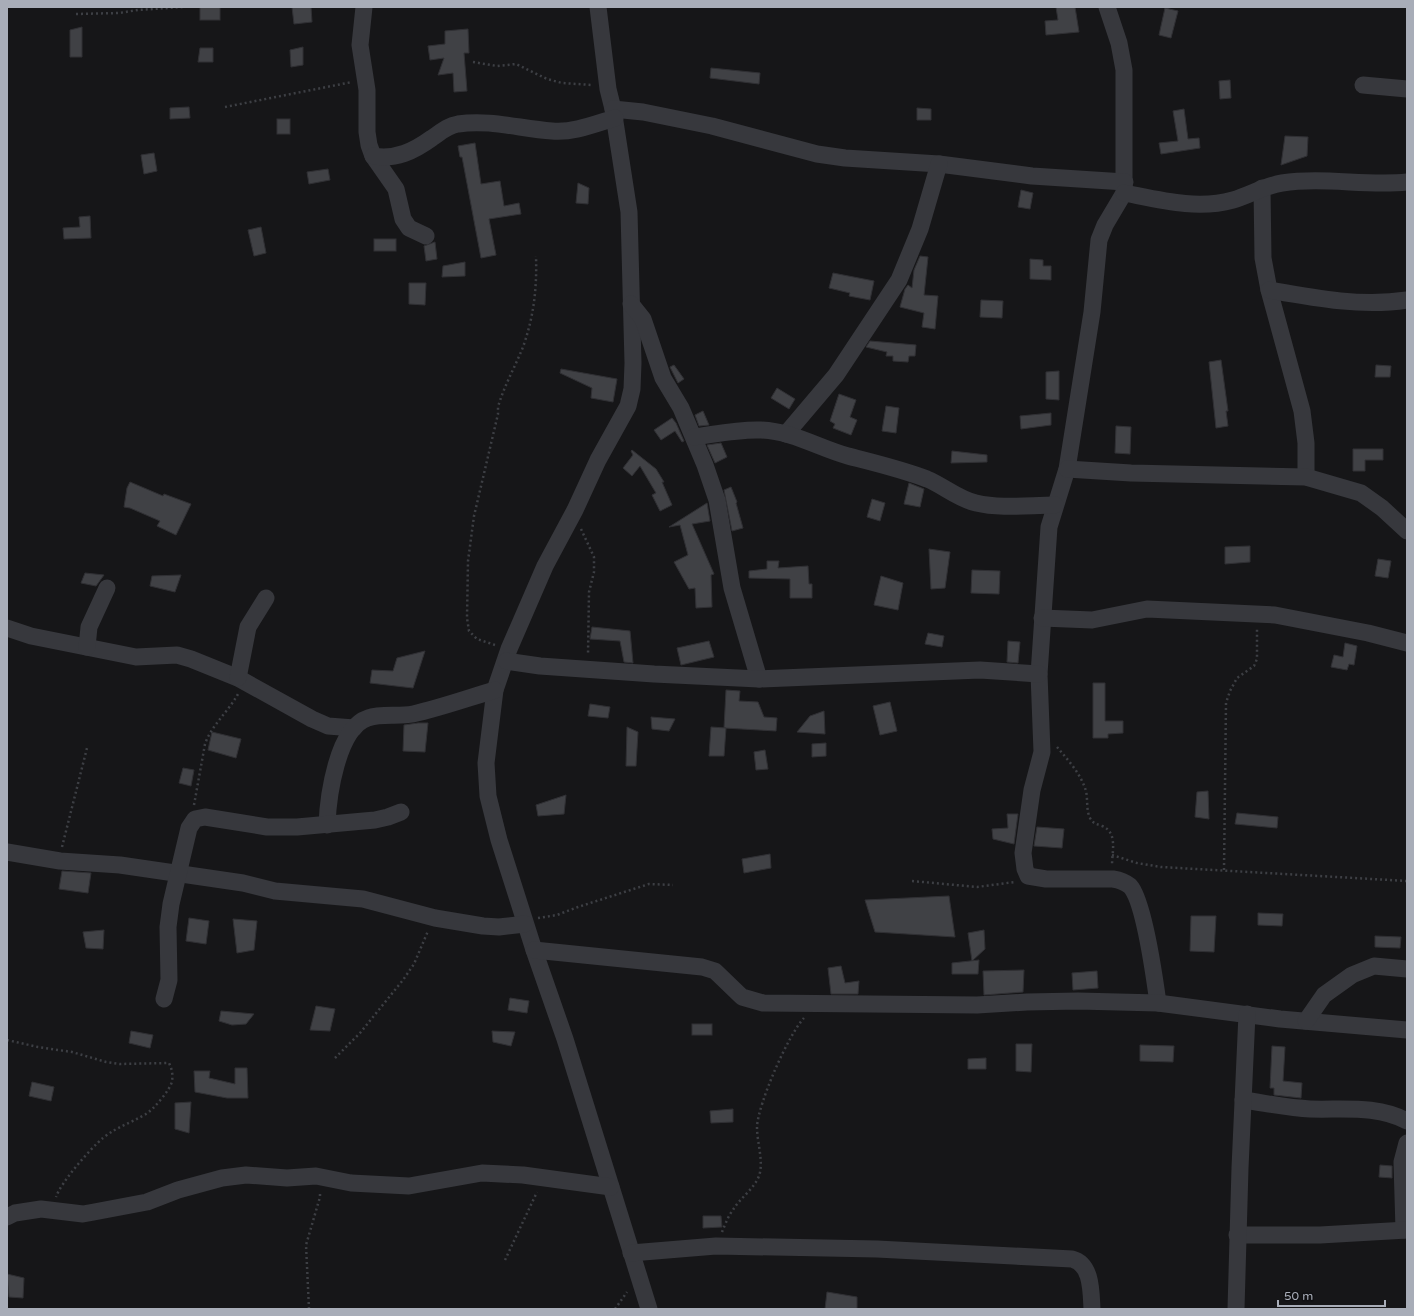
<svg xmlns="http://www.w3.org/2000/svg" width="1414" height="1316" font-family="'Varela Round',sans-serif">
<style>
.building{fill:#404145;stroke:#303034}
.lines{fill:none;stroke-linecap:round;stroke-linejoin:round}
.path{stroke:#3d3f44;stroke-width:2.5;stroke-dasharray:2 3;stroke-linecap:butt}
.minor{stroke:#37383d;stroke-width:17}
</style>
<rect width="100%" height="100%" fill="#161618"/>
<!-- building -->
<g class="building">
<rect x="200" y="7" width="20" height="13"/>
<polygon points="292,7 311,7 312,22 294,24"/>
<polygon points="1056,7 1075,7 1079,32 1046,35 1045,21 1058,20"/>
<polygon points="1165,8 1178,11 1171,38 1159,35"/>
<polygon points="82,27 82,57 70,57 70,30"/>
<polygon points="468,29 469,53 464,53 467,91 454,92 453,73 438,75 444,58 430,60 428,46 445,44 445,31"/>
<polygon points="303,47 303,65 291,67 290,50"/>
<polygon points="200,48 213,48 213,62 198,62"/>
<polygon points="711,68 760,73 759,84 710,78"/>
<polygon points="1230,80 1231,98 1220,99 1219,81"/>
<polygon points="189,107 190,118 170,119 170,108"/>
<polygon points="917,108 931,109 931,120 917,120"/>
<polygon points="1184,109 1188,139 1199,138 1200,148 1161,154 1159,143 1178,141 1173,111"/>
<rect x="277" y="119" width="13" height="15"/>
<polygon points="1285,136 1308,137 1307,156 1281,165"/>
<polygon points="475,143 481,184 500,181 504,206 519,203 521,214 489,219 496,255 481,258 462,157 460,157 458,146"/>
<polygon points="154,153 157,171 144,174 141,155"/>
<polygon points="328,169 330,180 309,184 307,172"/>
<polygon points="578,183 589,188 588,204 576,203"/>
<polygon points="1021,190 1033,193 1030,209 1018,207"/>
<polygon points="90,216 91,238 64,239 63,228 80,227 79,217"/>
<polygon points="261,227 266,253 254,256 248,230"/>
<rect x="374" y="239" width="22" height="12"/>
<polygon points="435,242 437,259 426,261 424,246"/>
<polygon points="920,256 928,257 924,295 938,296 935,329 922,327 924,313 900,307 905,289 908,285 912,288 914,270"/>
<polygon points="1030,259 1043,260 1043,266 1051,266 1051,280 1030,279"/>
<polygon points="465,262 465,276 442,277 443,266"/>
<polygon points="833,273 874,281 870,300 849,296 850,293 829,288"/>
<polygon points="409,283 426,283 425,305 409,304"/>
<polygon points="981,300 1003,301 1002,318 980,317"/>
<polygon points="870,341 916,345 915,356 909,356 908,362 893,361 893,356 886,356 887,352 866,347"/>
<polygon points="1221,360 1228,411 1226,411 1228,426 1216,428 1209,362"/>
<polygon points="674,365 684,379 678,383 670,367"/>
<polygon points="1376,365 1391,366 1390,377 1375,377"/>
<polygon points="561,369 617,379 613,402 591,398 592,388 560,373"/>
<polygon points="1059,371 1059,400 1046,399 1046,372"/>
<polygon points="777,388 795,399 789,409 771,398"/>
<polygon points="839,394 856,400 850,417 857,420 851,435 833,428 835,424 830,421"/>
<polygon points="886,406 899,408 896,433 882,431"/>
<polygon points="703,411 709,425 699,426 695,415"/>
<polygon points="1051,413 1051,425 1021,429 1020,416"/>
<polygon points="672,418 676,423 684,441 682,442 675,431 661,440 654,430"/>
<polygon points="1116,426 1131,427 1130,454 1115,453"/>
<polygon points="721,443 727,457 715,463 707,445"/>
<polygon points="1353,449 1383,449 1383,460 1365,460 1365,471 1353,471"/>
<polygon points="632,450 656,469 664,482 662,482 672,505 660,511 652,495 656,493 640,466 632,476 623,468 633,455 631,451"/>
<polygon points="952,451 987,455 987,462 951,463"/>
<polygon points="130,482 163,496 164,494 191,504 176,535 157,526 160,521 130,508 124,507 127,488"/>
<polygon points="909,483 924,489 920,507 904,504"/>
<polygon points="731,487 737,502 736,503 743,528 732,531 724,490"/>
<polygon points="872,499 885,503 880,521 867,517"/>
<polygon points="707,503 710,521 692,524 714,574 711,575 712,607 696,608 695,588 689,589 674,562 688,555 680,525 669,527"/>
<polygon points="1250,546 1250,562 1225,564 1225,547"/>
<polygon points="929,549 950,552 945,588 931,589"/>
<polygon points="1378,559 1391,561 1388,578 1375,576"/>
<polygon points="767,561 779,561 778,568 808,566 809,584 812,584 812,598 790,598 790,579 749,578 749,571 767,569"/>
<polygon points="972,570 1000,571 999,594 971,593"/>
<polygon points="85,573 104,575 96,586 81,583"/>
<polygon points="181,575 175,592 150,586 152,576"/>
<polygon points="881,576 903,583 898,610 874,605"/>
<polygon points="592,627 630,631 633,663 624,662 620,641 590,639"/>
<polygon points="928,633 944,636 942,647 925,644"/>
<polygon points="709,641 714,657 681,665 677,648"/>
<polygon points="1008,641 1020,642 1018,663 1007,662"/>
<polygon points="1345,643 1357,646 1354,665 1349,664 1347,670 1331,667 1334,655 1343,657"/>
<polygon points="425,651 413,688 370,683 372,670 393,671 397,658"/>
<polygon points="1093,683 1105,683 1105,721 1123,721 1123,733 1108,734 1108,738 1093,738"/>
<polygon points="726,690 740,691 739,701 758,702 764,717 777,718 776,731 724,728"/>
<polygon points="890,702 897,731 880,735 873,706"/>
<polygon points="590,704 610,707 608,718 588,716"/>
<polygon points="824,711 825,734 797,732 810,716"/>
<polygon points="651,717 675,719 669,731 652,729"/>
<polygon points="418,723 428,723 425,752 403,751 404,725"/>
<polygon points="627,727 638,732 636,766 626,766"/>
<polygon points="711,727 726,728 724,756 709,756"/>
<polygon points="212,732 241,739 236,758 208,750"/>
<polygon points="826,743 826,756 812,757 812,744"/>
<polygon points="765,750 768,769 756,770 754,752"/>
<polygon points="183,768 194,770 191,786 179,783"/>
<polygon points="1208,791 1209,819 1195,817 1197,792"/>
<polygon points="566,795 564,814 538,816 536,805"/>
<polygon points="1237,813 1278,817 1277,828 1235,824"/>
<polygon points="1007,814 1018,814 1014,844 993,839 992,829 1008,828"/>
<polygon points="1037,827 1064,829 1062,848 1034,846"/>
<polygon points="770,854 771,868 744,873 742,859"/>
<polygon points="62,871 91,873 88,893 59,889"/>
<polygon points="949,896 955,937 875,932 865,900"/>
<polygon points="1258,913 1283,914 1282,926 1258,925"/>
<polygon points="1191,916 1216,916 1214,952 1190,951"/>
<polygon points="189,918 209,921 206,944 186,941"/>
<polygon points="233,919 257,921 254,950 237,953"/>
<polygon points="104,930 103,949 86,948 83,932"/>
<polygon points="984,930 985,949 972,961 968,933"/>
<polygon points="1375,936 1401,937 1400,948 1375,947"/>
<polygon points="979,960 978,974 952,974 952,963"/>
<polygon points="841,966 845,983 859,981 858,994 831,994 828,968"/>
<polygon points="1024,970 1023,992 984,995 983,971"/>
<polygon points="1097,971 1098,988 1073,990 1072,973"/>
<polygon points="510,998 529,1001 527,1013 508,1010"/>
<polygon points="316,1006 335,1009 330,1031 310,1030"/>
<polygon points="221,1011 254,1014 246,1024 232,1025 219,1021"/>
<rect x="692" y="1024" width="20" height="11"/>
<polygon points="131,1031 153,1035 150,1048 129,1043"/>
<polygon points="492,1031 515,1032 511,1046 493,1042"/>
<polygon points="1016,1044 1032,1044 1031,1072 1016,1071"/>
<polygon points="1140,1045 1174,1046 1173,1062 1140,1061"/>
<polygon points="1272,1046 1285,1047 1283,1081 1302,1083 1301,1098 1274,1095 1274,1088 1270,1088"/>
<polygon points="986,1058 986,1069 968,1069 968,1059"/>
<polygon points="235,1068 247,1068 248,1098 227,1098 195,1092 194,1071 210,1071 209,1078 235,1084"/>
<polygon points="32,1082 54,1087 51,1101 29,1096"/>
<polygon points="191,1102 189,1133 175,1129 175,1103"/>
<polygon points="733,1109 733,1122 711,1123 710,1111"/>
<polygon points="1380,1165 1392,1166 1392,1178 1379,1177"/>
<polygon points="703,1216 721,1216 722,1227 703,1228"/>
<polygon points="7,1274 24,1278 23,1298 9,1297"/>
<polygon points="827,1292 857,1297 857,1309 825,1309"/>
</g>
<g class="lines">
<!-- path -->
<g class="path">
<polyline points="76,14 119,13 138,10 183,7"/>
<polyline points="473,62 497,66 516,64 547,79 562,83 592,85"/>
<polyline points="225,107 352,82"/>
<polyline points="581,529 594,557 594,572 589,592 588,655"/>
<path d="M 495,645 L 477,639 L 469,631 L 467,618 L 468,561 L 474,516 L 498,414 L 498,407 C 504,386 515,367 523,347 C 534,316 537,288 536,256"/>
<path d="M 1057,747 C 1068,760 1081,774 1086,791 C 1088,800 1086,810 1090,818 C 1093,824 1097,824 1102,826 C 1118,832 1112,852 1112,865"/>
<path d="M 194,805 L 205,744 C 211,726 228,712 238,694"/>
<polyline points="62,847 87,748"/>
<polyline points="1112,855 1137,863 1161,867 1407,881"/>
<polyline points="1224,870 1226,703 1230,691 1237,678 1254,666 1257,659 1257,628"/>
<polyline points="912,881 977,887 1015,882"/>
<polyline points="538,918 557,915 578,907 649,884 673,885"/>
<path d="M 7,1040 L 38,1047 L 72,1052 L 106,1062 L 120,1064 L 169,1063 C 172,1069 173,1075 172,1081 C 171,1089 153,1110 146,1114 C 131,1123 118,1126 103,1138 C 91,1148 61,1182 56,1197"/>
<polyline points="335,1058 360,1033 403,980 414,964 428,931"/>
<path d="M 722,1232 C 725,1225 728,1216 733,1210 C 740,1198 754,1189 759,1176 C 764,1162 757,1143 757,1127 C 758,1104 788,1035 804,1018"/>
<polyline points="505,1260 537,1192"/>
<polyline points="309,1309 306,1245 320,1197 320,1192"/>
<polyline points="615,1309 627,1292"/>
</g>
<!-- minor -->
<g class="minor">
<polyline points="364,7 360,45 367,90 367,132 369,145 373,156 396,189 403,219 409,228 426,236"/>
<polyline points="598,7 608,89 613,109 629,212 633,363 632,389 628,406 598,460 575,510 545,566 509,649 495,690 486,763 488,796 499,840 534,950 565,1039 649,1309"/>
<path d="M 1107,7 L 1119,43 L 1124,70 L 1124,193 L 1105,225 L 1099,240 L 1092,312 L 1067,469 L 1049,527 L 1039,674 L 1042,752 L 1032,790 L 1023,853 L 1025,869 L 1028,876 L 1046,879 L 1113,879 C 1119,880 1125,882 1130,886 C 1144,901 1155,981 1158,1003"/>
<polyline points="1363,85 1407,89"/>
<polyline points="613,109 643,112 712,126 817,154 845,158 939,164 1032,176 1125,182"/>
<path d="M 373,156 C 396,160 414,151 432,138 C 441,132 447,126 458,124 C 490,119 521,129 552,131 C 573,133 595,124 615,118"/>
<polyline points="1262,188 1263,258 1269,290 1302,411 1306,443 1306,477"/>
<path d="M 1124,193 C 1160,200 1197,210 1233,200 C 1250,195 1264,186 1282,183 C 1323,177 1366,186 1407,182"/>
<path d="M 1269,290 C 1314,298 1361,307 1407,300"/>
<polyline points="631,304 643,319 663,378 681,408 705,465 717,500 732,588 759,679"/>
<polyline points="786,434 836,375 899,280 920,229 939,164"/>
<path d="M 694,437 C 716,434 739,429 761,430 C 792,431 819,448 848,456 C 875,463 901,469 927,479 C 944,486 958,499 976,503 C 1001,509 1030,505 1055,505"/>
<polyline points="1067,469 1131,473 1306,477 1361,493 1382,508 1407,531"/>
<polyline points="1042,618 1092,620 1147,609 1275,615 1368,633 1407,643"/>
<polyline points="7,628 31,636 136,657 177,655 191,659 238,678 312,719 328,726 354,728"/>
<polyline points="87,647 89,627 107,588"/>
<polyline points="506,661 540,666 654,674 759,679 980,670 1039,674"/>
<polyline points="238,678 248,627 266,598"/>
<path d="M 327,825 C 328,797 337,728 368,718 C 382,713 398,717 413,714 C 440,708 468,698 495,690"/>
<polyline points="7,852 60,861 120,865 243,883 275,891 363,899 435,918 483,926 499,927 525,924"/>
<polyline points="534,950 702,967 715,971 742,997 763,1003 977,1005 1027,1002 1078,1001 1158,1003 1280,1019 1407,1030"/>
<polyline points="164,999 169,980 168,927 171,904 189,828 195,819 205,817 267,827 297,827 375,820 388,817 401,812"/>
<polyline points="1306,1021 1324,995 1352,975 1374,966 1407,969"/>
<path d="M 1243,1100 C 1265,1103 1288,1108 1310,1109 C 1344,1110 1377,1105 1407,1121"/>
<polyline points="7,1217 15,1213 41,1209 83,1214 94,1212 147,1202 178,1190 222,1178 246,1175 287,1178 316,1176 351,1183 409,1186 482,1173 523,1175 611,1187"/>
<polyline points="1404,1230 1402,1162 1407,1143"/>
<polyline points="1237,1235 1320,1235 1407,1230"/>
<path d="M 631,1253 L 716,1246 L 877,1249 L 1072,1259 C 1092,1264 1091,1292 1092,1309"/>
<polyline points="1236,1309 1240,1168 1247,1014"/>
</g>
</g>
<!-- border -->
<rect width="1414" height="1316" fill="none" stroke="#a8adb8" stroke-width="16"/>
<!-- scale -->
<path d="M1278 1300v6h107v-6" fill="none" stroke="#a8adb8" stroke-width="2"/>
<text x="1284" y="1300" font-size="12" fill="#a8adb8" stroke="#111113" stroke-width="3" paint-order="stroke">50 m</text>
</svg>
